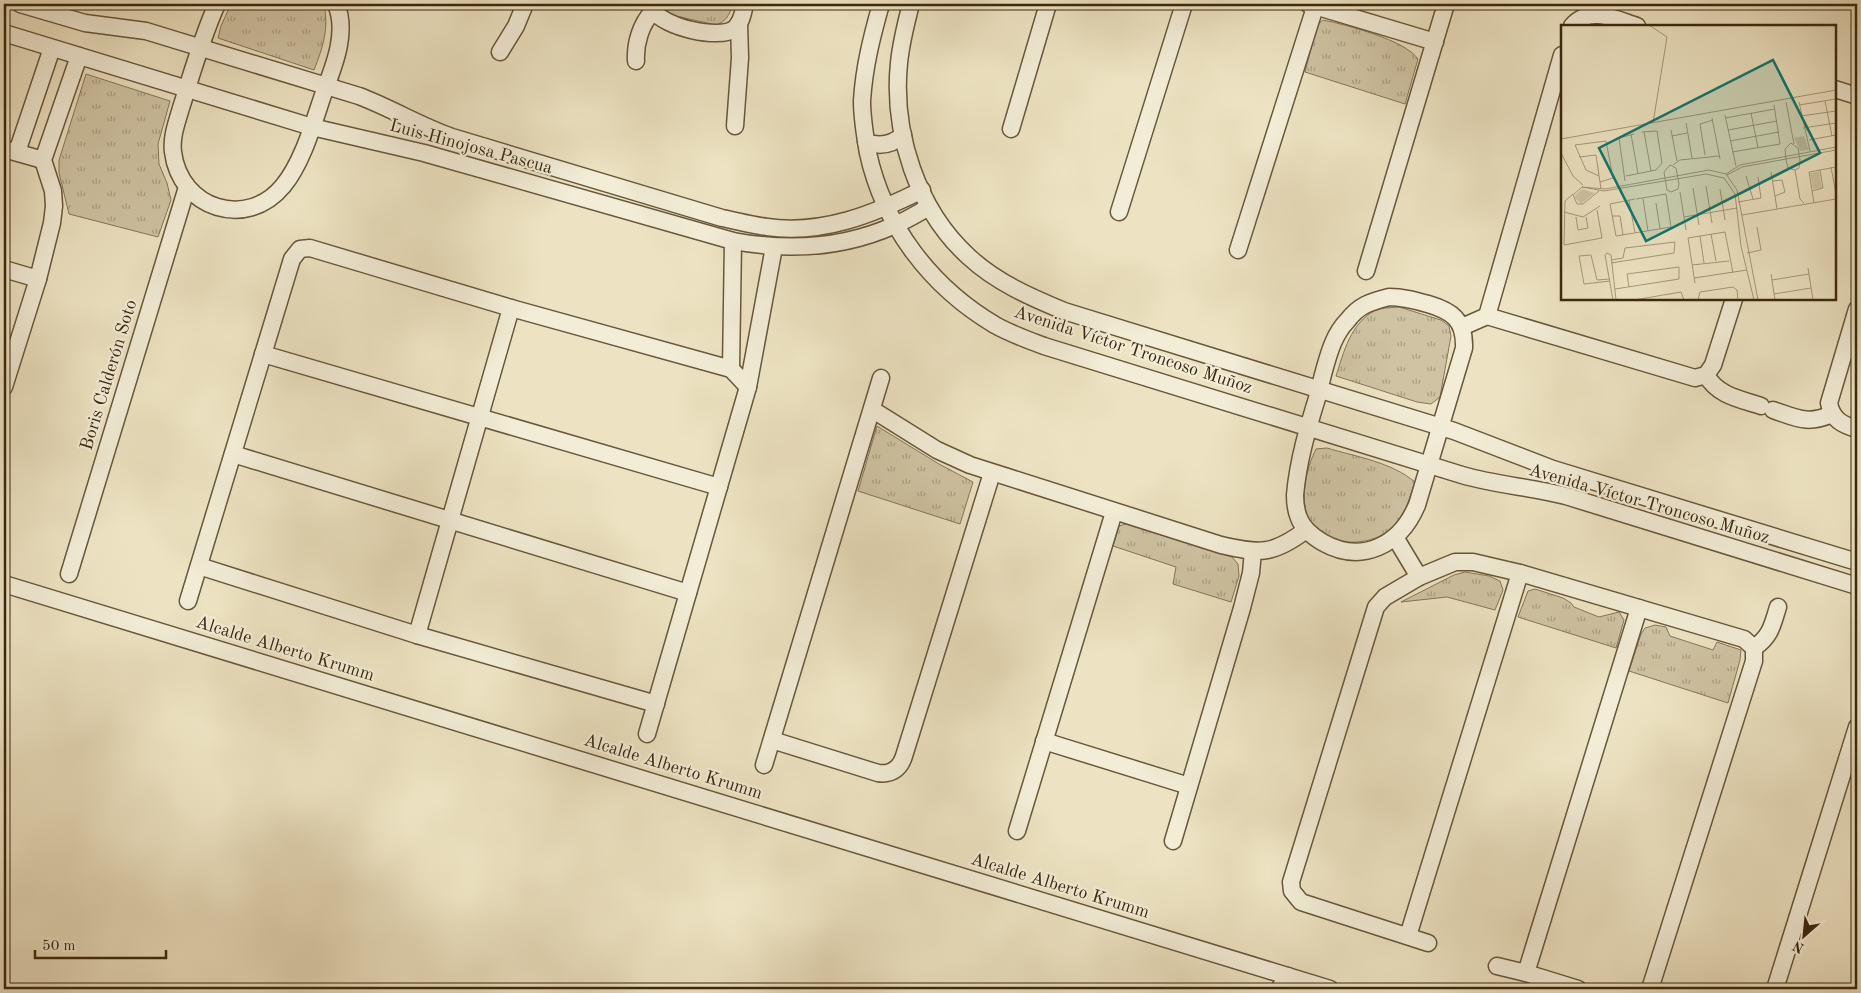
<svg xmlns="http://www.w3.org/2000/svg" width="1861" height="993" font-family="'Old Standard TT',serif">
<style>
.grass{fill:url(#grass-tufts);stroke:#857658}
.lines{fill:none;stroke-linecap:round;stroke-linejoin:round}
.minor-casing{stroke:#68573b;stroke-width:19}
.minor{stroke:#f3edd7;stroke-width:16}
.labels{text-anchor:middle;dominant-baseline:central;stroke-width:4.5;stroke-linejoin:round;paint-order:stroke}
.street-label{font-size:18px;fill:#3b280e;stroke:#f3edd7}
.inset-road{fill:none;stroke:#a6987a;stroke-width:1}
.view{fill:#0f766e;fill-opacity:0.15;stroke:#0f766e;stroke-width:2.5}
.inset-edge{fill:none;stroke:#3b280e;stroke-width:2.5}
</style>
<defs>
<pattern id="grass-tufts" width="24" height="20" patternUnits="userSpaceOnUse" patternTransform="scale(1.25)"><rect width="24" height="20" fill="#cfc3a3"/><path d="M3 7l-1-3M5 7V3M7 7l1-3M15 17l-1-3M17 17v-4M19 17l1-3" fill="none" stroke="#a99e83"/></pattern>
</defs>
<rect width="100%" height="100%" fill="#ede3c2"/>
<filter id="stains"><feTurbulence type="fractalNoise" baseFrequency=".004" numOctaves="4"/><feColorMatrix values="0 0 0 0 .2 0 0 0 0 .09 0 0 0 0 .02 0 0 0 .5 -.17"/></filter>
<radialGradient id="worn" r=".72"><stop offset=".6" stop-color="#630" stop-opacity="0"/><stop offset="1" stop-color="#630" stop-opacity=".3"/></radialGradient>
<!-- grass -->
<g class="grass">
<path d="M 231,4 L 324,4 C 329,29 323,47 314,70 L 218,38 L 221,26 Z"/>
<path d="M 663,4 L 733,4 C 729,15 727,21 716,25 L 671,15 Z"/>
<path d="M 1323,20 C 1347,25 1405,40 1418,59 L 1405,104 L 1305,72 L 1317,25 Z"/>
<polygon points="86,74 170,101 158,144 159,164 167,183 171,200 158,237 69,214 59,173 59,160"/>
<path d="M 1399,307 L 1441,320 L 1449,326 L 1451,336 L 1440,397 L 1431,404 L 1417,402 L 1336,376 C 1344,352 1350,323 1376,310 C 1382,307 1392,308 1399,307 Z"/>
<polygon points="877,426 939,464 973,482 960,524 858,491"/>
<path d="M 1327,448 C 1357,457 1391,462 1415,482 C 1410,497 1406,511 1396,524 C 1377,548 1323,550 1309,520 C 1299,499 1306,469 1316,449 Z"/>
<polygon points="1126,524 1232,557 1238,564 1239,576 1231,602 1173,584 1176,567 1113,546 1119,526"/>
<polygon points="1465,572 1489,576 1500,581 1503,590 1495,610 1447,597 1401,602 1454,575"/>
<polygon points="1535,589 1563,598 1571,603 1574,607 1599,617 1619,612 1624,620 1616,648 1518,617 1528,591"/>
<polygon points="1655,625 1666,627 1670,636 1713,650 1717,642 1741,650 1740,660 1728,703 1629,671 1641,634 1645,628"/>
</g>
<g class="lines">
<!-- minor casing -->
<g class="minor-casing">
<g id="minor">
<path d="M 20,4 L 85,23 L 146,31 L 359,96 C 391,108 420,126 452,137 L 722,218 C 737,221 752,225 767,227 C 822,235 874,214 922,190"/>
<path d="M 217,4 C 202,37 192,73 181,108 C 177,122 171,137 173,152 C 180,209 247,230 283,186 C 303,162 314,121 324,92 C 334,66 348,32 336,4"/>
<path d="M 651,4 C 652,6 653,10 654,11 C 664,27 719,40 734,29 C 742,23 743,12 745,4"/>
<path d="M 881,4 C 872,36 864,67 862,101 C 862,118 865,136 868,153 C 884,226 931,287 995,325 C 1011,334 1028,340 1044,346 L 1462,475 C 1496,485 1531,487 1566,496 L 1857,586"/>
<path d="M 911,4 C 906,23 901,43 899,63 C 892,132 917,210 969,257 C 996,282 1030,297 1064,311 L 1454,431 L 1553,469 L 1857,562"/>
<polyline points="1308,4 1435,42"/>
<path d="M 1572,26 C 1590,5 1615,19 1637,26"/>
<path d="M 4,33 L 312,127 L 424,153 L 733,241 C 787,251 844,248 895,225 C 907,220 918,213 929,207"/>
<polyline points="500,52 516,26 525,4"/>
<path d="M 636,61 C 635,43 641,24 653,11"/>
<polyline points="1835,89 1857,96"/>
<polyline points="735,126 740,58 739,23"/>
<polyline points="1011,129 1048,4"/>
<path d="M 866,142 C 880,147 892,145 903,135"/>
<polyline points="4,149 43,160"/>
<polyline points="17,152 52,48"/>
<polyline points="1119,212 1184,4"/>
<polyline points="1238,250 1316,4"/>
<polyline points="4,269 38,279"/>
<polyline points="1366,271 1446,4"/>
<path d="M 1389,297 C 1403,297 1414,300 1428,304 C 1452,311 1465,320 1464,348 L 1417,505 C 1400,545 1362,565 1322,542 C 1312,536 1303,529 1299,518 C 1296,511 1295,502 1295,495 C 1298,461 1308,427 1318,395 C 1322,378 1326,360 1333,343 C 1336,336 1341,327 1347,321 C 1359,305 1370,302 1389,297 Z"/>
<path d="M 1857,309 L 1829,403 C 1832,420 1843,425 1857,429"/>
<polyline points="1487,316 1562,55"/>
<polyline points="1462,327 1487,316 1695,378 1706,375 1713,365 1734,299"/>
<polyline points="263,354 719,487"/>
<polyline points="731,369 733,241"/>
<path d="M 1706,375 C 1718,396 1740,399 1761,406"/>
<polyline points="4,387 38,279 52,223 54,206 53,191 43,160 79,56"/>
<path d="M 873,410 L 937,450 L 970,465 L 1221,545 C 1260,554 1273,555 1306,530"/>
<path d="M 1773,410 C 1797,418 1807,425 1832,414"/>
<polyline points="233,454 688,593"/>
<polyline points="1395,537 1419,577"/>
<polyline points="199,566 417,635 656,704"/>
<polyline points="69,574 187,187"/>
<polyline points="4,584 1330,989"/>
<polyline points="188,601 292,259 300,249 310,248 511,308 731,369 748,387"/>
<polyline points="417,635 511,308"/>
<path d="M 1754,648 C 1771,636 1772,626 1778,607"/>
<polyline points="647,734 748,387 774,247"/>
<path d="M 772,740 L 878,773 C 891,775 900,769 904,756 L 992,473"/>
<polyline points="1044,741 1189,786"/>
<polyline points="764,765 881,378"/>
<polyline points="1017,831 1114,512"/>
<polyline points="1173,841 1242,608 1251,573 1253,551"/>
<polyline points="1408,936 1520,573"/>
<polyline points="1428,943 1301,902 1292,891 1291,882 1376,607 1385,597 1419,577 1455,562 1473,562 1520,573 1744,639 1754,648 1754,661 1650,989"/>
<polyline points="1497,966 1526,973 1578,989"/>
<polyline points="1526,973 1639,608"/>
<polyline points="1279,989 1288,976"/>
<polyline points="1775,989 1857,727"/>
</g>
</g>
<!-- minor -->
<use href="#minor" class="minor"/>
</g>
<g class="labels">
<!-- street labels -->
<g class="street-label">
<text transform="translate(471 147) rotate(15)">Luis Hinojosa Pascua</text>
<text transform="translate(1133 350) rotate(18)">Avenida Víctor Troncoso Muñoz</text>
<text transform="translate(109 375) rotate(-73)">Boris Calderón Soto</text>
<text transform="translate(1649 504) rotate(16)">Avenida Víctor Troncoso Muñoz</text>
<text transform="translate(285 649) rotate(17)">Alcalde Alberto Krumm</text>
<text transform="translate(673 767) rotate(17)">Alcalde Alberto Krumm</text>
<text transform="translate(1060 886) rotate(17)">Alcalde Alberto Krumm</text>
</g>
</g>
<!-- overview -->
<g transform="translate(1561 25)">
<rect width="275" height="275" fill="#ede3c2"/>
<path d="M 243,111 L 248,125 L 239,126 L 233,113 ZM 258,146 L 261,163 L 252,164 L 249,148 ZM 21,164 L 34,168 L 20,179 L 13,172 Z" fill="#cfc3a3"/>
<path class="inset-road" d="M 88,0 L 106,12 L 92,98M 264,76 L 271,111M 225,77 L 233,119M 238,77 L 249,126M 238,80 L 275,74M 190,88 L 197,123M 164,90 L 175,141M 240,91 L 275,86M 151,93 L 159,134M 164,93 L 214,84M 125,98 L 131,133M 242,103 L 275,98M 110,105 L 116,136M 167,105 L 216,96M 83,107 L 90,146M 70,109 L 77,149M 111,111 L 126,108M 0,114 L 275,65M 248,115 L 275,110M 169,116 L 218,107M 230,118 L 237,123 L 239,135 L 238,143 L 234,145 L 227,143 L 225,135 L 224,124 ZM 171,127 L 219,119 L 213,80M 0,128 L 12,151 L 22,160M 144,130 L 139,99 L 152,95M 18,132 L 35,130 L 40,164M 109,140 L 115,143 L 118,159 L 117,164 L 110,167 L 106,165 L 103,147 ZM 112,140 L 119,135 L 158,131M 270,142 L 275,169M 234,145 L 239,174 L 243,178M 210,147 L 216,184M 165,149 L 179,140 L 275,122M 166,150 L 181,142 L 275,125M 38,151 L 25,145 L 14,120 L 45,116 L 52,153 L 39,157M 65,151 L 95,145 L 101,138 L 96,106 L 81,107M 185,151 L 192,174M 64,156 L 58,113 L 73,109M 212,156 L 221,155 L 224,167 L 214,171M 145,161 L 151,198M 21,162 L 44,164 L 148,145 L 165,149 L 176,165 L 197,275M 21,162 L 43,166 L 145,149 L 163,153 L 174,169 L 180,221 L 193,275M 21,162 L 12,170 L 16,179 L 22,179 L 38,166M 132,163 L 138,200M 159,164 L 164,195M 251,166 L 262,163 L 259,145M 119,167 L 125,205M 12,169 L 4,176 L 3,220 L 41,213 L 36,185M 74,174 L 49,179 L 55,211 L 110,202 L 105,169M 75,174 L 105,169M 82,174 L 87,206M 68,176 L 74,208M 177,177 L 200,173 L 197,152M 95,178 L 99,204M 253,178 L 248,147 L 275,142M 3,187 L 22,192 L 39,181M 181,190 L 275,174M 51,191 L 59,191 L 62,210M 15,192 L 17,205 L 27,203 L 25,192M 123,192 L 176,183M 150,209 L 155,236M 139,211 L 143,238M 186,228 L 200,225 L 196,202M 50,235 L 62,233 L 64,223 L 114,217 L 113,228 L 50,238M 131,240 L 168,236M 247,243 L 252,275M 210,249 L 214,275M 133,253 L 186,245M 49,254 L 36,255 L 30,230 L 18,231 L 23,259 L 49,256M 211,255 L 248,249M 134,258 L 127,213 L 164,207 L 172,248M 54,264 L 118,254 L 118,242 L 66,249 L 68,262M 213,269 L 250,263M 52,275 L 44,230 L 46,228 L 50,230 L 55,275M 73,275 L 120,267 L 123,275M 137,275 L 139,267 L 172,262 L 176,265 L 177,275"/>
<path class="view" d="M 212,35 L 259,128 L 85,216 L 38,123 Z"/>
<rect width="275" height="275" class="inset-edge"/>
</g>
<!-- margin -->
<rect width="1861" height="993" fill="none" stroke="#ede3c2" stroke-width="20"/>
<rect x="5" y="5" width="1851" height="983" fill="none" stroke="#3b280e" stroke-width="2.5"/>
<rect x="10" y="10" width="1841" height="973" fill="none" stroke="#3b280e"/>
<!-- north arrow -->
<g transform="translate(1804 936) rotate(207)" stroke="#f3edd7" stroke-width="4" paint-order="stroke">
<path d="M0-4L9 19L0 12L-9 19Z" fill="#3b280e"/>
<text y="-8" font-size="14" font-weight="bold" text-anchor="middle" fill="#3b280e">N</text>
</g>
<!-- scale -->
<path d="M35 950v8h131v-8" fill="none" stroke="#3b280e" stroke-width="2.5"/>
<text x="42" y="950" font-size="15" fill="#3b280e" stroke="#f3edd7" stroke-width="4" paint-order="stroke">50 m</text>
<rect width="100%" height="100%" filter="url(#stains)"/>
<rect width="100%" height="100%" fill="url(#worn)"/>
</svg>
